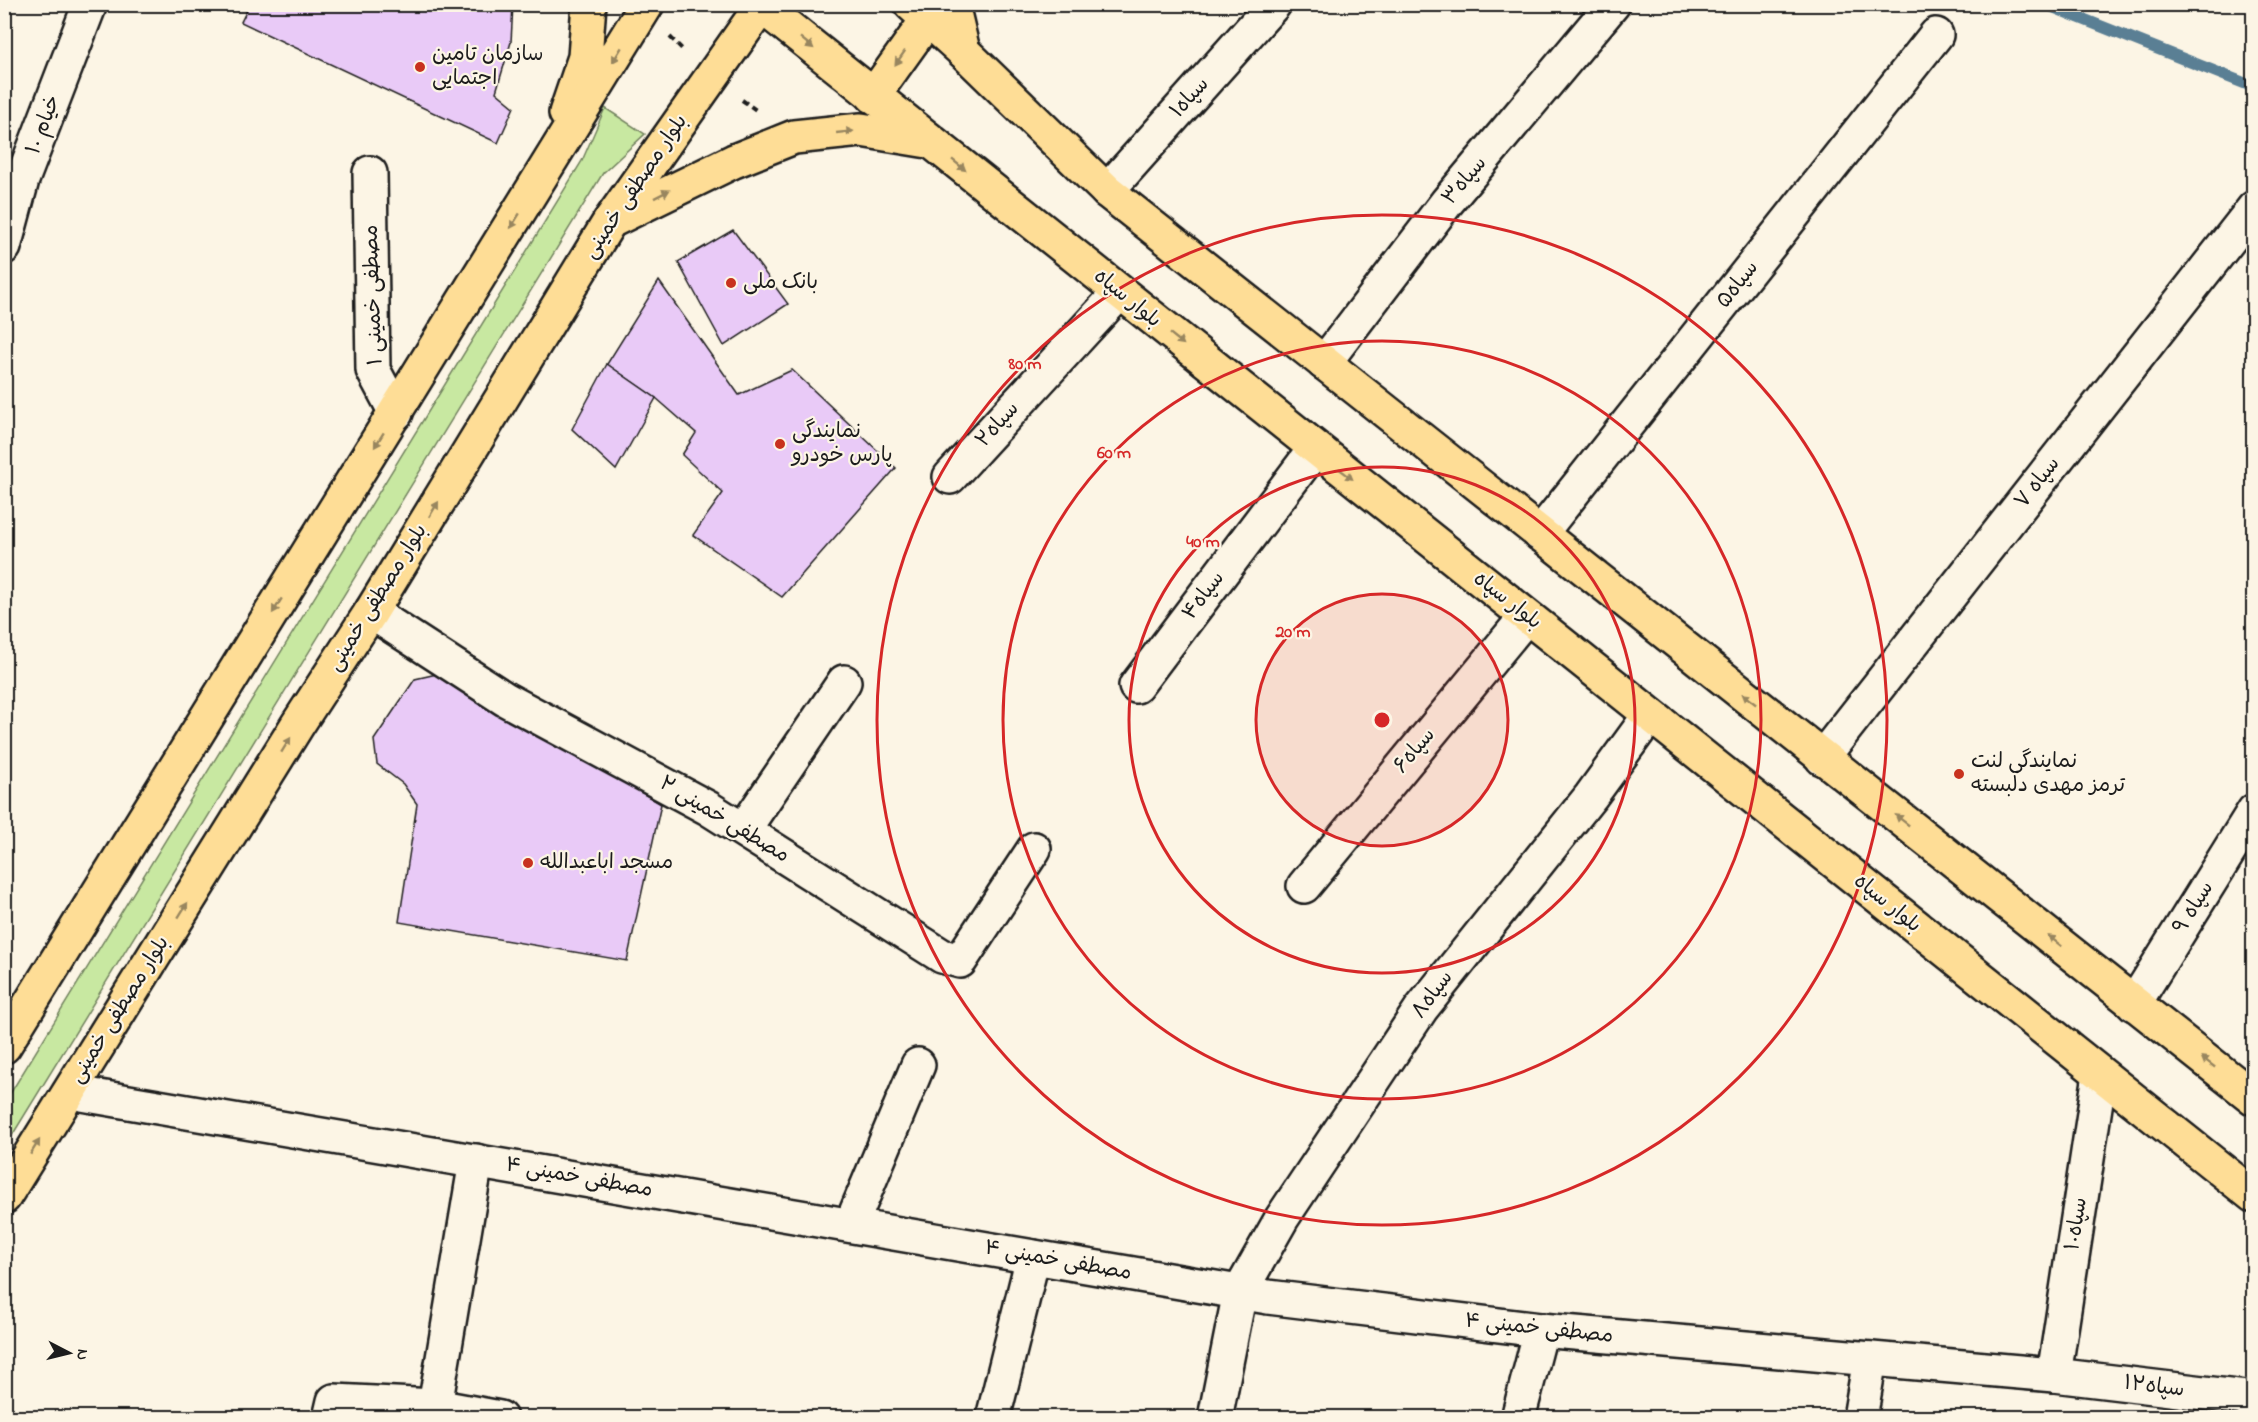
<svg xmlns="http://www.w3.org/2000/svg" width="2258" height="1422" font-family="'Indie Flower','Playpen Sans Arabic',sans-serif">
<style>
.green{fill:#c8e8a1;stroke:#72825e;stroke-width:1.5}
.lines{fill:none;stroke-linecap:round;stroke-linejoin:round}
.stream{stroke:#5a7f94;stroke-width:12}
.building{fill:#e9caf7;stroke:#1c1c1c;stroke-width:1.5}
.minor-casing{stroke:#1c1c1c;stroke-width:38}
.primary-casing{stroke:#1c1c1c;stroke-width:38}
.path{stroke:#1c1c1c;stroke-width:4;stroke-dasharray:6 4.5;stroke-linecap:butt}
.minor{stroke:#fcf5e5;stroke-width:33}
.primary{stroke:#fedd96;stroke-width:33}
.oneway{fill:#98865f}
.ring{fill:none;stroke:#d62828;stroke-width:3}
.poi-dot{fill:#c8321e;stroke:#fcf5e5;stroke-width:2}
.labels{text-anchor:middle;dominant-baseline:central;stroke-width:4.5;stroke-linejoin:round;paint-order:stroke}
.poi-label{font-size:21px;fill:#1c1c1c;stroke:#fcf5e5;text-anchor:start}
.street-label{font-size:21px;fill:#1c1c1c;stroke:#fcf5e5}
.centre{fill:#d62828;stroke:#fcf5e5;stroke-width:3}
.ring-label{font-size:18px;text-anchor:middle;font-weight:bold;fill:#d62828;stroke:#fcf5e5;stroke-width:4.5;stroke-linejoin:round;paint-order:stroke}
</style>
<rect width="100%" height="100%" fill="#fcf5e5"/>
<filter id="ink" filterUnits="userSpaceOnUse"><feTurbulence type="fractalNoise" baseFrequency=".0167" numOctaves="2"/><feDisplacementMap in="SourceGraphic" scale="12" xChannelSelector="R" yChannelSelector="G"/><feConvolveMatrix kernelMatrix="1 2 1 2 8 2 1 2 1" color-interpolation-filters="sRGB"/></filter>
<g filter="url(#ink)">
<!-- green -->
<polygon class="green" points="605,108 645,134 603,173 5,1147 5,1102 582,161"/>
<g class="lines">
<!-- stream -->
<polyline class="stream" points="2045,4 2254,87"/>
</g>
<!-- building -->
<g class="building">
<polygon points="250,4 513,4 511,42 496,92 514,107 498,143 241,22"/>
<polygon points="733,230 788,304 724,346 678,262"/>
<polygon points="659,281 739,395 792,370 896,468 782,597 693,535 723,493 682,455 696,433 656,398 607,364"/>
<polygon points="607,364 656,398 616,470 572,429"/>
<polygon points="441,673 661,804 627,961 399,922 417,804 403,784 377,764 374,740 415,679"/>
</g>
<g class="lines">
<!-- minor casing -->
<g class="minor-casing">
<g id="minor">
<polyline points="370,173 373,370 396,413"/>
<polyline points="1107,191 1274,4"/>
<polyline points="4,247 22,180 90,4"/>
<polyline points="1324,363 1447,202 1613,4"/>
<polyline points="950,477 1119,293"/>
<polyline points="1540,534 1936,35"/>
<polyline points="371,612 505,699 708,808 942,956 960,961 1034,849"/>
<polyline points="1136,686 1315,449"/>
<polyline points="1822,758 2254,208"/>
<polyline points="744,829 844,682"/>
<polyline points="1304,886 1526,617"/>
<polyline points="2134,1004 2254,811"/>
<polyline points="70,1092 1268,1297 1541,1330 2054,1375 2254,1399"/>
<polyline points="476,1161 435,1406 500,1418"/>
<polyline points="851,1225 918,1065"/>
<polyline points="2054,1375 2100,1074"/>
<polyline points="330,1418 334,1401 435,1406"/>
<polyline points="993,1418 1033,1257"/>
<polyline points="1215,1418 1240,1292 1282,1218 1421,1009 1591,796 1650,715"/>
<polyline points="1518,1418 1541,1330"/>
<polyline points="1860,1418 1870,1359"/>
</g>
</g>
<!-- primary casing -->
<g class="primary-casing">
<g id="primary">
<polyline points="759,4 2254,1196"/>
<polyline points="911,4 963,51 1107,191 2254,1098"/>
<polyline points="952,4 963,51"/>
<polyline points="873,96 928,19"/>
<polyline points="566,113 585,57 589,4"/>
<polyline points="615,219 734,161 794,137 861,130 928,141"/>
<polyline points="4,1046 647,4"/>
<polyline points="4,1197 298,724 371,612 610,221 763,4"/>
</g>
</g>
<!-- path -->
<g class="path">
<polyline points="670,37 684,51"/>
<polyline points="742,100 756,110"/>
</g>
<!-- minor -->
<use href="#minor" class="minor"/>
<!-- primary -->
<use href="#primary" class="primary"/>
</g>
<!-- one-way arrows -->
<defs><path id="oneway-solid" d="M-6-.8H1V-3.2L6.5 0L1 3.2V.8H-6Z" transform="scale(1.5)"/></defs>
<g class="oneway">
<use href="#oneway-solid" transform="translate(807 43) rotate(39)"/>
<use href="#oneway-solid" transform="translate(617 55) rotate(121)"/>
<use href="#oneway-solid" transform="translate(900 58) rotate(125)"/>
<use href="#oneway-solid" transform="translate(845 132) rotate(-6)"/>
<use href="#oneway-solid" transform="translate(959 165) rotate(39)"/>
<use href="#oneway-solid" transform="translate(662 194) rotate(-27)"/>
<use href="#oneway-solid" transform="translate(515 221) rotate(122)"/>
<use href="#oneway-solid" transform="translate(1177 339) rotate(39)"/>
<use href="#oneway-solid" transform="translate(379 440) rotate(122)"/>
<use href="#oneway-solid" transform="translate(1346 474) rotate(38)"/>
<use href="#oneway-solid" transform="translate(434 509) rotate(-59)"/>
<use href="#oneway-solid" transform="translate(277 606) rotate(122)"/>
<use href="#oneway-solid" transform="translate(1749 699) rotate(-142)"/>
<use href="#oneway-solid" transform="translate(286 745) rotate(-58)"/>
<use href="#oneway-solid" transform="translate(1902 820) rotate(-142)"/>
<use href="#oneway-solid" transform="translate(183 910) rotate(-58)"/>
<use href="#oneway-solid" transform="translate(2055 941) rotate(-142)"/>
<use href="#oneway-solid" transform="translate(2208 1062) rotate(-142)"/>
<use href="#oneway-solid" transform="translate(35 1147) rotate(-58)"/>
</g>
</g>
<!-- distance rings -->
<circle cx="1382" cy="720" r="126" fill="#d62828" fill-opacity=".12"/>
<g class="ring">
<circle cx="1382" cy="720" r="126"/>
<circle cx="1382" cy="720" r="253"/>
<circle cx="1382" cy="720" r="379"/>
<circle cx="1382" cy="720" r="505"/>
</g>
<!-- markers -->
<g class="poi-dot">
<circle cx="420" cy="67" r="6"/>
<circle cx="731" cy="283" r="6"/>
<circle cx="780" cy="444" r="6"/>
<circle cx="1959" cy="774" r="6"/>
<circle cx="528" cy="863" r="6"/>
</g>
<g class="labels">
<!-- poi labels -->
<g class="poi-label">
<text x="432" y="55">سازمان تامین<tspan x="432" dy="24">اجتمایی</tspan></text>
<text x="743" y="283">بانک ملی</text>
<text x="792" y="432">نمایندگی<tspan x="792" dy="24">پارس خودرو</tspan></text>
<text x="1971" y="762">نمایندگی لنت<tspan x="1971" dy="24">ترمز مهدی دلبسته</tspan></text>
<text x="540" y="863">مسجد اباعبدالله</text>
</g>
<!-- street labels -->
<g class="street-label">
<text transform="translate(1190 98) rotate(-48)">سپاه۱</text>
<text transform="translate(44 125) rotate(-69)">خیام ۱۰</text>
<text transform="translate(1465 181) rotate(-50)">سپاه۳</text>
<text transform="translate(636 187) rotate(-56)">بلوار مصطفی خمینی</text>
<text transform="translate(1738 285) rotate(-52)">سپاه۵</text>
<text transform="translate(374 295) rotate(-92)">مصطفی خمینی ۱</text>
<text transform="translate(1127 299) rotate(39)">بلوار سپاه</text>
<text transform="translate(998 425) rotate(-48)">سپاه۲</text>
<text transform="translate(2038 483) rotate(-52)">سپاه ۷</text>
<text transform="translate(1204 596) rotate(-53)">سپاه۴</text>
<text transform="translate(378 598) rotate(-58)">بلوار مصطفی خمینی</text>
<text transform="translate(1507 601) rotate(38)">بلوار سپاه</text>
<text transform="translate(1415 751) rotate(-50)">سپاه۶</text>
<text transform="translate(724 820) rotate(31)">مصطفی خمینی ۲</text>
<text transform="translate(1887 904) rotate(39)">بلوار سپاه</text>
<text transform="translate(2194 908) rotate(-58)">سپاه ۹</text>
<text transform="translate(1433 995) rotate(-53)">سپاه۸</text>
<text transform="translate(120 1010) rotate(-58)">بلوار مصطفی خمینی</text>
<text transform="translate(579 1178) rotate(10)">مصطفی خمینی ۴</text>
<text transform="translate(2077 1224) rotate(-81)">سپاه۱۰</text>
<text transform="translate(1058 1261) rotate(10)">مصطفی خمینی ۴</text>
<text transform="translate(1539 1329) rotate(6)">مصطفی خمینی ۴</text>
<text transform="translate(2154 1387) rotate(7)">سپاه۱۲</text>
</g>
</g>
<circle cx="1382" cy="720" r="9" class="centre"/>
<g class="ring-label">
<text x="1025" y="369">80 m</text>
<text x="1114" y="458">60 m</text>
<text x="1203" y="547">40 m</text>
<text x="1293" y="637">20 m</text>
</g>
<!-- margin -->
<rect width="2258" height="1422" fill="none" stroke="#fcf5e5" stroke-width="24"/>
<rect x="12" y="12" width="2234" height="1398" fill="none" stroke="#1c1c1c" stroke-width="2" filter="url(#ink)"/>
<!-- north arrow -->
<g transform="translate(69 1353) rotate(97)" stroke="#fcf5e5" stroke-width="4.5" paint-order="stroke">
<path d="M0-4.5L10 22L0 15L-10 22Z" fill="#1c1c1c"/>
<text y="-9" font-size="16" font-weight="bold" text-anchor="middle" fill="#1c1c1c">N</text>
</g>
</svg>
